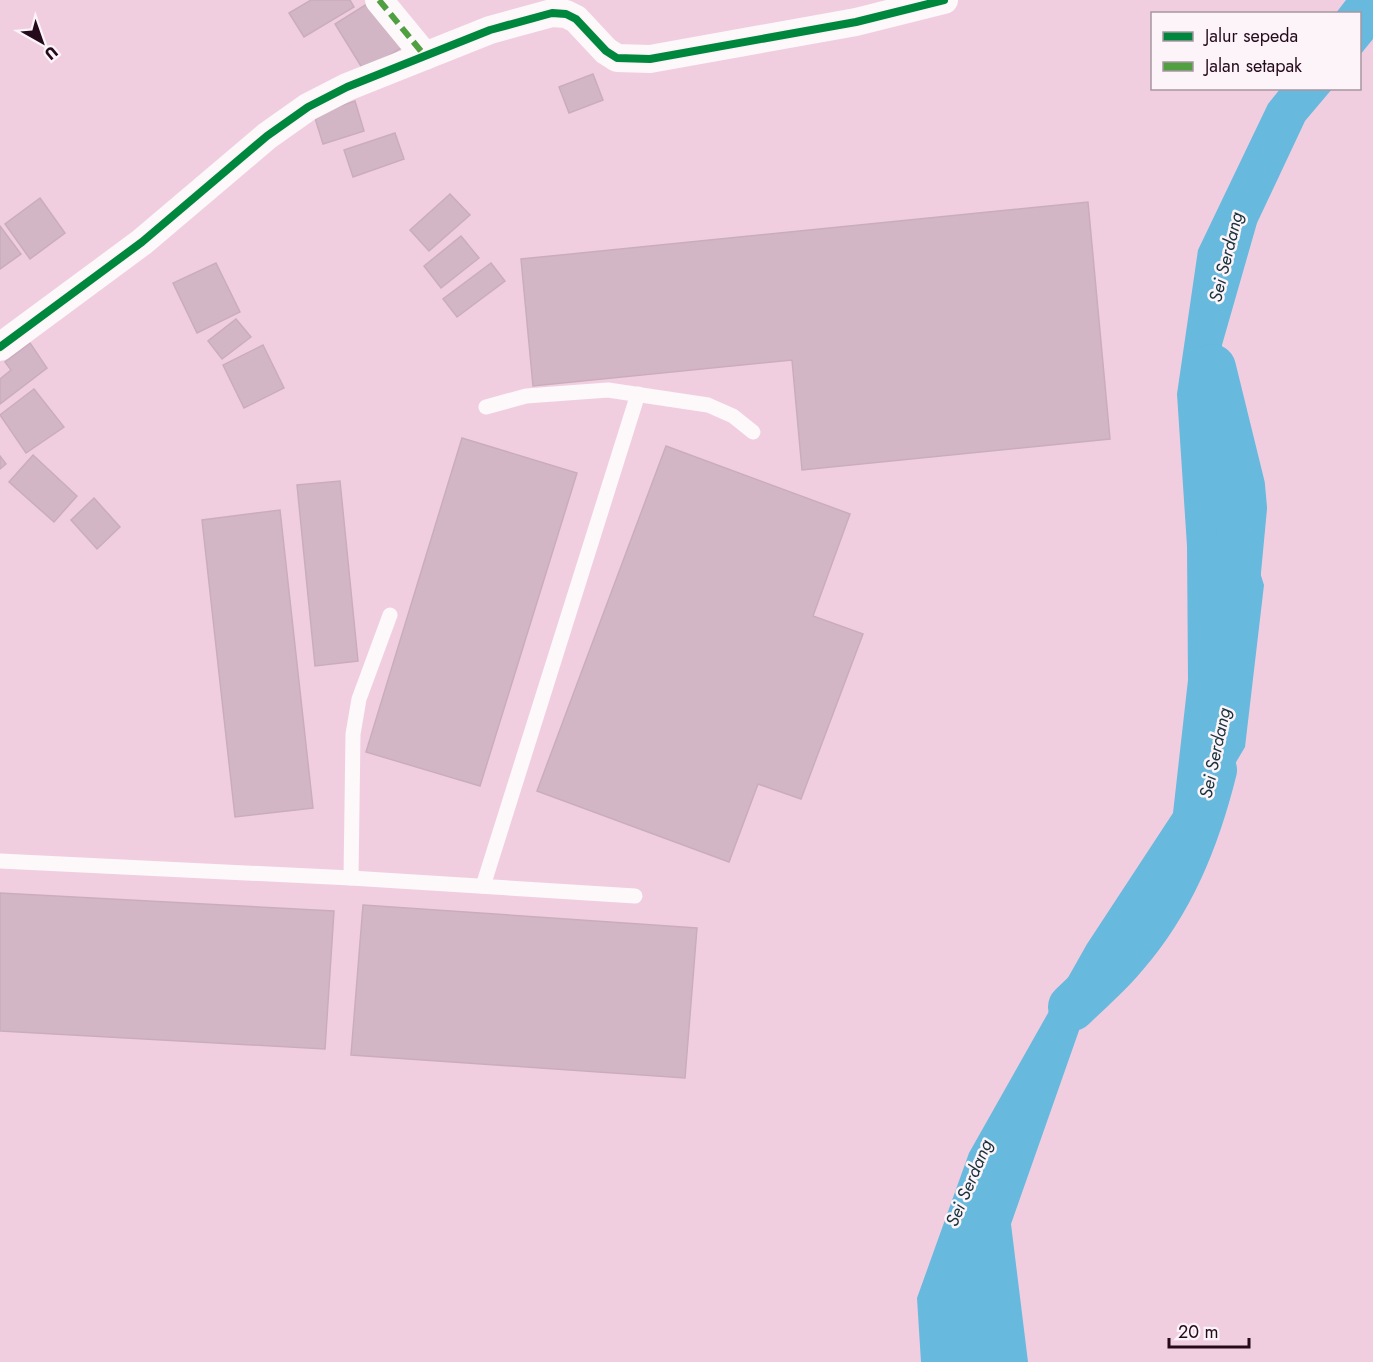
<svg xmlns="http://www.w3.org/2000/svg" width="1373" height="1362" font-family="Jost,sans-serif">
<style>
.water{fill:#67b9dd}
.lines{fill:none;stroke-linecap:round;stroke-linejoin:round}
.river{stroke:#67b9dd;stroke-width:48}
.building{fill:#d3b6c6;stroke:#caadbd;stroke-width:1.5}
.lane{stroke:#fdf8fa;stroke-width:15}
.street{stroke:#fdf8fa;stroke-width:28}
.quiet{stroke:#509f40;stroke-width:6;stroke-dasharray:12 6;stroke-linecap:butt}
.cycleway-casing{stroke:#fcf4f8;stroke-width:11}
.cycleway{stroke:#00873e;stroke-width:8}
.labels{text-anchor:middle;dominant-baseline:central;stroke-width:5;stroke-linejoin:round;paint-order:stroke}
.water-label{font-size:18px;font-style:italic;fill:#17323c;stroke:#fcf4f8}
</style>
<rect width="100%" height="100%" fill="#f0cee0"/>
<!-- water -->
<g class="water">
<polygon points="1346,0 1373,0 1373,39 1360,55 1360,14 1336,13"/>
<polygon points="1280,89 1332,89 1305,121 1257,223 1222,345 1231,481 1264,585 1245,747 1082,1022 1011,1224 1028,1362 921,1362 917,1298 969,1153 1087,944 1173,813 1188,680 1187,546 1177,394 1198,250 1268,104"/>
</g>
<g class="lines">
<!-- river -->
<g class="river">
<polyline points="1212,368 1241,486 1243,508 1236,582"/>
<path d="M 1072,1007 C 1089,990 1109,974 1124,955 C 1171,901 1196,838 1213,770"/>
</g>
</g>
<!-- building -->
<g class="building">
<polygon points="311,0 350,0 354,7 304,37 289,13"/>
<polygon points="370,2 403,47 364,71 335,24"/>
<polygon points="593,74 603,100 569,113 559,87"/>
<polygon points="355,101 364,131 323,144 314,115"/>
<polygon points="395,133 404,159 353,177 344,150"/>
<polygon points="450,194 470,215 429,251 410,230"/>
<polygon points="40,198 65,233 30,259 5,224"/>
<polygon points="1088,202 1110,439 802,470 792,360 533,386 521,259"/>
<polygon points="0,226 21,254 0,269"/>
<polygon points="461,236 479,258 441,288 424,266"/>
<polygon points="216,263 240,312 197,333 173,283"/>
<polygon points="491,263 505,281 457,317 443,299"/>
<polygon points="236,319 251,337 222,359 208,341"/>
<polygon points="30,343 47,368 0,404 0,379 11,370 5,362"/>
<polygon points="263,345 284,388 244,408 223,365"/>
<polygon points="34,389 64,427 26,453 0,415"/>
<polygon points="462,438 577,473 480,786 366,752"/>
<polygon points="666,446 850,514 813,616 863,634 801,799 758,784 729,862 537,791"/>
<polygon points="33,455 77,496 54,522 9,482"/>
<polygon points="0,456 6,464 0,469"/>
<polygon points="340,481 358,661 315,666 297,485"/>
<polygon points="94,498 120,527 97,549 71,520"/>
<polygon points="280,510 313,808 235,817 202,520"/>
<polygon points="0,893 334,911 325,1049 0,1031"/>
<polygon points="363,905 697,928 685,1078 351,1055"/>
</g>
<g class="lines">
<!-- lane -->
<g class="lane">
<polyline points="486,407 526,396 608,390 708,405 733,416 753,432"/>
<polyline points="0,861 351,878 635,896"/>
<polyline points="351,878 353,734 359,699 390,615"/>
<polyline points="483,886 638,394"/>
</g>
<!-- street -->
<g class="street">
<polyline points="379,0 425,56"/>
<polyline points="0,347 142,242 267,136 308,107 347,87 490,30 552,13 566,14 576,19 606,51 617,58 650,59 856,22 944,0"/>
</g>
<!-- quiet -->
<polyline class="quiet" points="379,0 425,56"/>
<!-- cycleway casing -->
<g class="cycleway-casing">
<polyline id="cycleway" points="0,347 142,242 267,136 308,107 347,87 490,30 552,13 566,14 576,19 606,51 617,58 650,59 856,22 944,0"/>
</g>
<!-- cycleway -->
<use href="#cycleway" class="cycleway"/>
</g>
<g class="labels">
<!-- water labels -->
<g class="water-label">
<text transform="translate(1226 257) rotate(-76)">Sei Serdang</text>
<text transform="translate(1215 753) rotate(-78)">Sei Serdang</text>
<text transform="translate(969 1183) rotate(-67)">Sei Serdang</text>
</g>
</g>
<!-- legend -->
<rect x="1151" y="12" width="210" height="78" fill="#fcf4f8" stroke="#a696a0" stroke-width="1.5"/>
<rect x="1163" y="32" width="30" height="9" fill="#00873e" stroke="#a696a0" stroke-width="1.5"/>
<text x="1205" y="42" font-size="18" fill="#250a1b">Jalur sepeda</text>
<rect x="1163" y="62" width="30" height="9" fill="#509f40" stroke="#a696a0" stroke-width="1.5"/>
<text x="1205" y="72" font-size="18" fill="#250a1b">Jalan setapak</text>
<!-- north arrow -->
<g transform="translate(42 42) rotate(140)" stroke="#fcf4f8" stroke-width="4.5" paint-order="stroke">
<path d="M0-4.5L10 22L0 15L-10 22Z" fill="#250a1b"/>
<text y="-9" font-size="16" font-weight="bold" text-anchor="middle" fill="#250a1b">U</text>
</g>
<!-- scale -->
<path d="M1169 1338v9h80v-9" fill="none" stroke="#250a1b" stroke-width="3"/>
<text x="1178" y="1338" font-size="18" fill="#250a1b" stroke="#fcf4f8" stroke-width="4.5" paint-order="stroke">20 m</text>
</svg>
